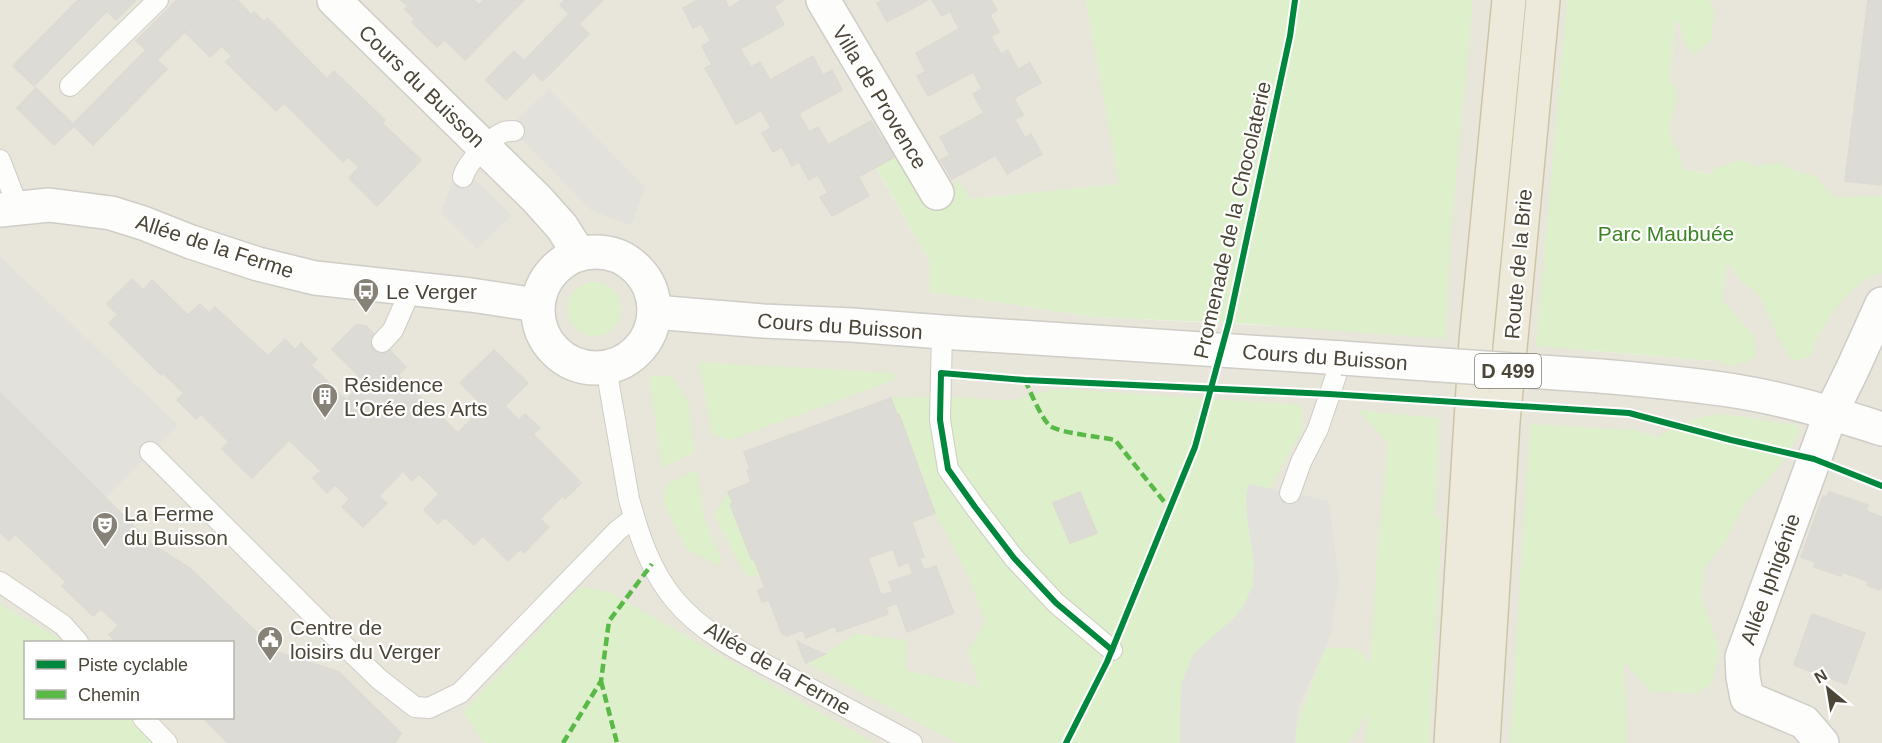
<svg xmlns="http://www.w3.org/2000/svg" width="1882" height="743" font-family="Arial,sans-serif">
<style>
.residential{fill:#e8e5da;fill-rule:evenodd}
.green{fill:#ddefcb}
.parking{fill:#e3e1dc}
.building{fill:#dddbd5;stroke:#dcdad3;stroke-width:1.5;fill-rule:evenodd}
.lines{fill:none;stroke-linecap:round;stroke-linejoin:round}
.lane-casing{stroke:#cfcdc7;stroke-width:22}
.street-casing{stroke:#cfcdc7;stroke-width:36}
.highway-casing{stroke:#cdc4a7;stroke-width:36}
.lane{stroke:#fdfdfc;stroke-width:20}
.street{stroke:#fdfdfc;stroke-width:33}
.highway{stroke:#edeadb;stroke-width:33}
.street-bridge-casing{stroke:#cfcdc7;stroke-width:36;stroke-linecap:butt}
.street-bridge{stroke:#fdfdfc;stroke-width:33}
.quiet{stroke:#58b947;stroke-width:4.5;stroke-dasharray:9 4.5;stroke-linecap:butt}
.cycleway-casing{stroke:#fff;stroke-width:10}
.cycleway{stroke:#00873e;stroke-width:6}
.labels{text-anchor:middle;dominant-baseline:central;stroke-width:4.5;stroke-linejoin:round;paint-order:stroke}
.shield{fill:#fff;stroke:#817e73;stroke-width:1.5}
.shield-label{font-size:20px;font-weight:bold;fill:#4b4637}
.street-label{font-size:21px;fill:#4b4637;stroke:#fff}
.park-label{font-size:21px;fill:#3d8424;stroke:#fff}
.poi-label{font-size:21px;fill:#4b4637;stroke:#fff;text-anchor:start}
</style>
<rect width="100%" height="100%" fill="#f3f2ed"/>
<!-- residential -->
<path class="residential" d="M 0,0 L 1086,0 L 1120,184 L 970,199 L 926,200 L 876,168 L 930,262 L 930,292 L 1095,317 L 1274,326 L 1350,0 L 1623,0 L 1591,351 L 1713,361 L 1738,178 L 1662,166 L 1677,0 L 1882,0 L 1882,743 L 0,743 ZM 26,642 L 232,642 L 232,718 L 26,718 Z"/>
<!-- green -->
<g class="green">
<polygon points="1086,0 1473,0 1450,243 1446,339 1250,324 1095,317 930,292 930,262 876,167 900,154 926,200 959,181 970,199 1119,184"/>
<path d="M 1567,0 L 1709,0 L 1715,9 L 1711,41 L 1693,54 L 1684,43 L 1680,24 L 1675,21 L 1670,79 C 1684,100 1671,110 1670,129 C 1670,144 1684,155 1681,169 L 1711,174 L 1715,168 L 1743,160 L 1754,166 L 1780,163 L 1798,172 L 1816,176 L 1825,189 L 1835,197 L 1882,196 L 1882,272 C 1846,285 1822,323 1810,357 L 1792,361 L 1778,337 L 1759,295 L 1743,283 L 1727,263 L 1722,300 L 1729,307 L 1754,336 L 1756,356 C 1741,366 1730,369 1714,359 L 1714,361 L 1536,346 Z"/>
<circle cx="594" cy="309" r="27"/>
<polygon points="699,362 895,373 894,380 730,440 712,434"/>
<polygon points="649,376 672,376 689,403 694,453 662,467"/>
<polygon points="1064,389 1302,405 1303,408 1302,431 1276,476 1271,489 1249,485 1246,497 1248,524 1254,560 1253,585 1243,607 1236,616 1194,653 1181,684 1180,743 957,743 806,663 825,654 855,634 907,640 905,670 980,687 968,652 985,621 967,573 935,513 899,415 897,415 891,398 941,396 1003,400 1018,399 1046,391"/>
<path d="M 1357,410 L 1439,418 L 1435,517 L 1442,518 L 1429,743 L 1366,743 L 1367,713 L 1349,743 L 1295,743 L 1298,722 L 1325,649 C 1337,647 1353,645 1363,654 C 1366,657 1368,663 1370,666 L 1377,559 L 1388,443 Z"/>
<path d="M 1723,414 L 1796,425 L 1800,432 L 1782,462 L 1767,480 L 1747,500 L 1725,542 L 1704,568 L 1702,599 L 1720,650 L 1712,683 L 1697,693 L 1651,692 L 1624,662 L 1627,743 L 1510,743 L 1530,424 L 1634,430 L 1658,437 C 1683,422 1694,417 1723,414 Z"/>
<polygon points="697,470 704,518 722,562 721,564 714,564 687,549 664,505 664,493 666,484"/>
<polygon points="728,492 733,503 730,504 751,559 754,559 760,576 745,575 715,517 715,513"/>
<polygon points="580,587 609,592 874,743 484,743 463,712"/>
<polygon points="0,604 65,642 26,642 26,718 137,718 160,743 0,743"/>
</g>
<!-- parking -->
<g class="parking">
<polygon points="549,89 645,188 631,225 592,211 510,127"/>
<polygon points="455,174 475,180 512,215 477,249 441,213"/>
<polygon points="0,257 178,425 105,498 0,393"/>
<polygon points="1249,484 1329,501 1339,582 1331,632 1325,649 1298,707 1295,743 1180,743 1181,684 1194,653 1236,616 1243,607 1253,585 1254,560 1248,524 1246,497"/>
</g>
<!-- building -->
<g class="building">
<polygon points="78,0 136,0 116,20 107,11 34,86 13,66"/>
<polygon points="177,0 216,0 157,60 167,69 93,145 74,126 54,145 17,108 36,88 73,124 146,50 136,41"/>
<polygon points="216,0 237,0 252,15 254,12 264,22 267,18 327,79 334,71 385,120 382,123 421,160 377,206 349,178 359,167 348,157 343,162 284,103 276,111 226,62 232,56 222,46 210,57 185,32"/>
<polygon points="401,0 474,0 479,5 437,47 412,22 415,19 405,9 408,6"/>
<polygon points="484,0 524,0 465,60 444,39"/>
<polygon points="565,0 603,0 579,24 589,34 547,77 542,81 534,72 506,100 486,80 514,51 524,61 569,14 560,5"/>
<polygon points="698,0 725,0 729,8 742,0 782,0 783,1 711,41 701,24 693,28 683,8"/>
<polygon points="883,0 928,0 887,22 877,3"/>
<polygon points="932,0 969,0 942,16"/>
<polygon points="969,0 991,0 997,10 990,15 999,32 926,72 916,53 959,29 950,11"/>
<polygon points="1868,0 1882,0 1882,173 1881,185 1845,181"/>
<polygon points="774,6 784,25 740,49 751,67 716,87 705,68 712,65 702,46"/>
<polygon points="991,37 1001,54 1008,50 1018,70 983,90 973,72 928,96 917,76"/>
<polygon points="813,56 823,75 746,119 724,82 760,62 770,80"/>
<polygon points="1030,63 1041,83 1014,98 1023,115 950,155 940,137 984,113 973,94"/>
<polygon points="832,70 842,90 799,113 809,132 773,152 762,133 771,128 761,110"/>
<polygon points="724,82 746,119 736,124 716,87"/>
<polygon points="1015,120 1025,138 1031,134 1042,154 1007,174 996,155 952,179 941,160"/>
<polygon points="871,121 882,140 809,180 799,162 792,166 782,147 818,127 828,145"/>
<polygon points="890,135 900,154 858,177 869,196 832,216 820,197 828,193 818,175"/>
<polygon points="132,279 143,290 152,280 188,315 200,304 209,313 215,307 268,356 285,339 295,350 301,343 317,359 311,365 346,400 364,381 332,349 356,325 366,326 406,367 398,375 458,433 484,406 460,383 494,350 528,383 505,406 519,420 525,414 540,428 533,434 581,483 565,499 562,496 540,519 549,527 524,553 520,549 508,561 483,536 474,545 445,517 438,524 424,510 439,494 419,474 412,481 403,471 379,496 387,503 363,527 342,507 350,499 335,485 327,493 313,478 321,471 289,440 252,478 222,449 229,442 201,414 196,419 177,400 184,393 163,373 161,375 109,323 118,315 107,304"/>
<polygon points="0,393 153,545 180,562 119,626 101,609 93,616 62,586 66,582 15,534 9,541 0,532"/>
<path d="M 891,398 L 897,415 L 899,414 L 935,513 L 912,522 L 924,557 L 919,558 L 924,570 L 936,566 L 954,613 L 907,632 L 897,603 L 886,607 L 888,614 L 837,632 L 835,626 L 806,638 L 803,630 L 787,636 L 782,634 L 769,600 L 762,602 L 758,590 L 765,588 L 754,559 L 752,560 L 730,504 L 733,503 L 728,492 L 751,482 L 747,470 L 750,469 L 744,452 ZM 893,549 L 899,566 L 909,562 L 913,574 L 889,582 L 893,592 L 881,595 L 868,558 Z"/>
<polygon points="1080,492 1097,533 1070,543 1053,503"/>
<polygon points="1829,492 1868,505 1866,511 1882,517 1882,586 1880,590 1867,585 1868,581 1842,572 1841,576 1814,567 1815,562 1801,557 1823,496 1827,497"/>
<polygon points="180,562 191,569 277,652 339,672 401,733 395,743 228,743 203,718 232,718 232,642 117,642 109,635"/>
<polygon points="1812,614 1839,624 1821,675 1794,665"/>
<polygon points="1839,624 1865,633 1846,684 1821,675"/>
<polygon points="797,641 802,644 817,651 803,657"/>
<polygon points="817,651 825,654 806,663 803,657"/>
</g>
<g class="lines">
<!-- lane casing -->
<g class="lane-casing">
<g id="lane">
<polyline points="70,86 158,0"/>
<polyline points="0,160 18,207"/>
<path d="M 463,177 C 466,164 491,137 504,132 C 507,131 510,131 514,131"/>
<polyline points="942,332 940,420 948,469 975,507 1014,558 1056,603 1112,650"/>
<polyline points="382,342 393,330 411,289"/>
<path d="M 606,368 L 629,499 C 639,535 650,570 674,599 C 703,635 751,657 791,678 C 831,700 872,721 912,743"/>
<polyline points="150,452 328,630 379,679 415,707 429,708 460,693 618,530 634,518"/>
<polyline points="1290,493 1301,462 1318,429 1342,358"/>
<polyline points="0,582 63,625 78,642"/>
<polyline points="143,718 167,743"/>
</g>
</g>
<!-- street casing -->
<g class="street-casing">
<g id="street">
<polyline points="334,0 537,199 562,227 579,254"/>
<polyline points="823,0 937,193"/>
<polyline points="0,210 49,205 111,213 143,223 191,242 258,264 315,278 471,295 537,305"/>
<circle cx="596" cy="310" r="58"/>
<polyline points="654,312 763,321 852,325 942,332 1342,358"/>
<path d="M 1600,376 C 1647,380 1694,384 1741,392 C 1789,400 1836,414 1882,429"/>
<polyline points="1822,743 1804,722 1747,698 1743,677 1742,657 1831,413 1853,368 1882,304"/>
</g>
</g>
<!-- highway casing -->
<g class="highway-casing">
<g id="highway">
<polyline points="1451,743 1476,341 1509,0"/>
<polyline points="1483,743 1503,422 1543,0"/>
</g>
</g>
<!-- lane -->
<use href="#lane" class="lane"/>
<!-- street -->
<use href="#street" class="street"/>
<!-- highway -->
<use href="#highway" class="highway"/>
<!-- street-bridge casing -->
<g class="street-bridge-casing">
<polyline id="street-bridge" points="1342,358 1600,376"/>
</g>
<!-- street-bridge -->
<use href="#street-bridge" class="street-bridge"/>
<!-- quiet -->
<g class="quiet">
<path d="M 1025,380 C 1030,391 1041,418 1050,426 C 1060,433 1101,437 1115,440 L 1170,509"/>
<polyline points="601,681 617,743"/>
<polyline points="563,743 601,681 609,621 652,564"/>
</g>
<!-- cycleway casing -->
<g class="cycleway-casing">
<g id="cycleway">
<polyline points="1112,650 1056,603 1014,558 975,507 948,469 940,420 941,373 1025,380 1329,394 1629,413 1731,440 1814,459 1882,486"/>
<polyline points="1066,743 1107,662 1195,447 1229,322 1290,36 1295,0"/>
</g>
</g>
<!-- cycleway -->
<use href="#cycleway" class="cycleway"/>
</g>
<!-- icons -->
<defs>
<g id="bus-pin" transform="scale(1.35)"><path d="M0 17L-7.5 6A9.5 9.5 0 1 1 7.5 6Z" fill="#868277" stroke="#fff"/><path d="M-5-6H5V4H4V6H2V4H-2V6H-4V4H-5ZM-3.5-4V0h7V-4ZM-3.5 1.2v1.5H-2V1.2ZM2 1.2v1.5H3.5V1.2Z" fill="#fff"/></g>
<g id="building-pin" transform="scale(1.35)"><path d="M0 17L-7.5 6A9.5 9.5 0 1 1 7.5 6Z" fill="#868277" stroke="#fff"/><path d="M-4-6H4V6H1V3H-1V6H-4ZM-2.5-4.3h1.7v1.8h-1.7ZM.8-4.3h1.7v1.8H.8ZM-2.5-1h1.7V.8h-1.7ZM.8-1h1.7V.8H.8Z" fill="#fff"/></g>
<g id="theatre-pin" transform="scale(1.35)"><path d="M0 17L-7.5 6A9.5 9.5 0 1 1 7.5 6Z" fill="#868277" stroke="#fff"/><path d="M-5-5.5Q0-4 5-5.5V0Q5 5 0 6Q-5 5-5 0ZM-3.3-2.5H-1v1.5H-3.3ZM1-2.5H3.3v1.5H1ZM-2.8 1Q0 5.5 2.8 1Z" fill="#fff"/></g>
<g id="civic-pin" transform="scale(1.35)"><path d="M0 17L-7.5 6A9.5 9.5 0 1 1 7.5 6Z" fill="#868277" stroke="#fff"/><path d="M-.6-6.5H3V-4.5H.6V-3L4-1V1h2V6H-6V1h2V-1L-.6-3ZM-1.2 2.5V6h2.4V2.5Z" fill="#fff"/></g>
</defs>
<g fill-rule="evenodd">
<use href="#bus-pin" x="366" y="291"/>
<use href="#building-pin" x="325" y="396"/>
<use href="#theatre-pin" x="105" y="525"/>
<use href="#civic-pin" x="270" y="639"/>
</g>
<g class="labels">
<!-- shield labels -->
<rect class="shield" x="1475" y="354" width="66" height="34" rx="4.5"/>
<g class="shield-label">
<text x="1508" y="371">D 499</text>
</g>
<!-- street labels -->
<g class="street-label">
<text transform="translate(422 86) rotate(44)">Cours du Buisson</text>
<text transform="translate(880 97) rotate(59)">Villa de Provence</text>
<text transform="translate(1232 220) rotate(-77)">Promenade de la Chocolaterie</text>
<text transform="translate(215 246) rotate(18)">Allée de la Ferme</text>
<text transform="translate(1518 264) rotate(-85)">Route de la Brie</text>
<text transform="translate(840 326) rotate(4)">Cours du Buisson</text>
<text transform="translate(1325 357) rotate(4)">Cours du Buisson</text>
<text transform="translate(1770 579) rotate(-70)">Allée Iphigénie</text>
<text transform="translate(778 668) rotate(30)">Allée de la Ferme</text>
</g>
<!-- park labels -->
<g class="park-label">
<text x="1666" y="233">Parc Maubuée</text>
</g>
<!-- poi labels -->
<g class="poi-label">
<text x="386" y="291">Le Verger</text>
<text x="344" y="384">Résidence<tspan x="344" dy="24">L’Orée des Arts</tspan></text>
<text x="124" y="513">La Ferme<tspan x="124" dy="24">du Buisson</tspan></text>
<text x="290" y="627">Centre de<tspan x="290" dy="24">loisirs du Verger</tspan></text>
</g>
</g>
<!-- legend -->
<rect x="24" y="641" width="210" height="78" fill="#ffffff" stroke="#b7b5af" stroke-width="1.5"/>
<rect x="36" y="660" width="30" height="9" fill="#00873e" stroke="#b7b5af" stroke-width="1.5"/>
<text x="78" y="671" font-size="18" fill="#4b4637">Piste cyclable</text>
<rect x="36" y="690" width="30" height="9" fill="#58b947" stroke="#b7b5af" stroke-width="1.5"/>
<text x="78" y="701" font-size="18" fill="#4b4637">Chemin</text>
<!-- north arrow -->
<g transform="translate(1828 689) rotate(330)" stroke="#ffffff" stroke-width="4.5" paint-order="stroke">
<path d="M0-4.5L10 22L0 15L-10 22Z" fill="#4b4637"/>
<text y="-9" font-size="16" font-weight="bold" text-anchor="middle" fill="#4b4637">N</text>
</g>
</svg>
